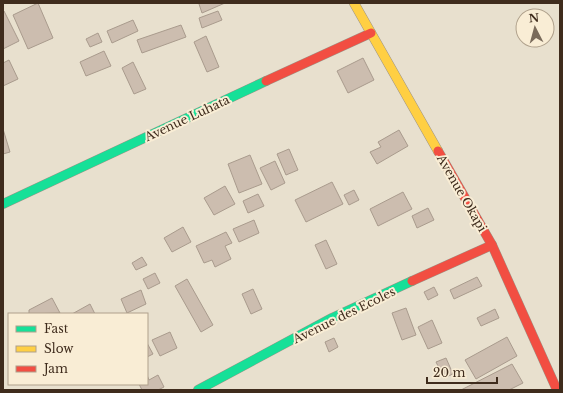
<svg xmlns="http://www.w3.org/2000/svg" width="563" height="393" font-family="'Libre Baskerville',serif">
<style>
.building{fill:#ccbdaf;stroke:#a99b8d}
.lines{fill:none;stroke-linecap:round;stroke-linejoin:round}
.fast-casing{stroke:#9d9487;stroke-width:10}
.slow-casing{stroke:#9d9487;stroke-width:10}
.jam-casing{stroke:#9d9487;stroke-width:10}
.fast{stroke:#16e098;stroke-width:9}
.slow{stroke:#ffcf43;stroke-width:9}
.jam{stroke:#f24e42;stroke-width:9}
.labels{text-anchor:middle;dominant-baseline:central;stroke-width:4;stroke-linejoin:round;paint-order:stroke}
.street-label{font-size:12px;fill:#3f2c1d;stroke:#f9edd5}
</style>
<rect width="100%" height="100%" fill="#e8e0ce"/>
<!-- building -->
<g class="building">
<polygon points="38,3 53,38 28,49 13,15"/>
<polygon points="200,3 225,3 202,13 199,4"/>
<polygon points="3,11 4,11 19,41 3,49"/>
<polygon points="218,11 222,20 202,28 199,18"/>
<polygon points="133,20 138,31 112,43 107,31"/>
<polygon points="181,25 186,37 142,53 137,40"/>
<polygon points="98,33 102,42 90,47 86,39"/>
<polygon points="206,36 219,67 207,72 194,42"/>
<polygon points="104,51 111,66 86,76 80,62"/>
<polygon points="363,58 374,80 348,93 337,71"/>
<polygon points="9,60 18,79 3,86 3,63"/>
<polygon points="133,62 146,89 134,94 122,68"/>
<polygon points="3,129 10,152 3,154"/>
<polygon points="399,130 408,146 377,164 370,152 381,147 378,142"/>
<polygon points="289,149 298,170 286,175 277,154"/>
<polygon points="250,155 262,184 239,193 228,164"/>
<polygon points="275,161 285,183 271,190 260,168"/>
<polygon points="332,182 343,204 306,222 295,200"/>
<polygon points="225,186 235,204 214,215 204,198"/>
<polygon points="354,190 359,200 349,205 344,195"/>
<polygon points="403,192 412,209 378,226 370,209"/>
<polygon points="258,194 264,206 248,213 243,201"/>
<polygon points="428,208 434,220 417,228 412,216"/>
<polygon points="254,220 259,233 239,242 233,229"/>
<polygon points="183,227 191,242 172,252 164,238"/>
<polygon points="226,232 232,243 225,246 231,259 215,267 212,260 204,263 196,246"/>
<polygon points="326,240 337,264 326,269 315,245"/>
<polygon points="142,257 147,265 136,270 132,263"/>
<polygon points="155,273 160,283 148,289 143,279"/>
<polygon points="477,277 482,286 454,299 450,290"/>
<polygon points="187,279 213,325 201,332 175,286"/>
<polygon points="434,287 438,295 428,300 424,292"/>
<polygon points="253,289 262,309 251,314 242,294"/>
<polygon points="141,290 146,304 127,313 121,299"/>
<polygon points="52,298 60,313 29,314 29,310"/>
<polygon points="90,304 95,314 72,314"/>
<polygon points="406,308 416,335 402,340 392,313"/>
<polygon points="495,309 499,318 481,326 477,318"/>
<polygon points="432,320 442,343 428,349 418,327"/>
<polygon points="170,332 177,348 160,356 152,340"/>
<polygon points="507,337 517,356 476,379 465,360"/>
<polygon points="334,338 338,347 329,352 325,342"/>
<polygon points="147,343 153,354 147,357"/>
<polygon points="446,358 453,374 444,378 436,362"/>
<polygon points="512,364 523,383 509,390 461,390"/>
<polygon points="147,375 149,380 158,375 164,387 158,390 142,390 139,384 147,384"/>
</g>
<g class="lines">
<!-- fast casing -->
<g class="fast-casing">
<g id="fast">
<polyline points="3,204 266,81"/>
<polyline points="198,390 332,318 412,281"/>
</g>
</g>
<!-- slow casing -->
<g class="slow-casing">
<polyline id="slow" points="354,3 438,151"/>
</g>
<!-- jam casing -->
<g class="jam-casing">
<g id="jam">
<polyline points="266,81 371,33"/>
<polyline points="438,151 492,245 557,390"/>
<polyline points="412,281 492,245"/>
</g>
</g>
<!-- fast -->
<use href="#fast" class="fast"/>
<!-- slow -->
<use href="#slow" class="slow"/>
<!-- jam -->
<use href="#jam" class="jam"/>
</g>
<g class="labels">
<!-- street labels -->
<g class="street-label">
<text transform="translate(187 118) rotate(-25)">Avenue Luhata</text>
<text transform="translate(462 193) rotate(60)">Avenue Okapi</text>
<text transform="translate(344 315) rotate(-26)">Avenue des Ecoles</text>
</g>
</g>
<!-- border -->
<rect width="563" height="393" fill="none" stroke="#3f2c1d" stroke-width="8"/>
<!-- legend -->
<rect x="8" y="313" width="140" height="72" fill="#f9edd5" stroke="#afa08b"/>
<rect x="16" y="326" width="20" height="6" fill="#16e098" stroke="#afa08b"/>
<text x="44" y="333" font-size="12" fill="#3f2c1d">Fast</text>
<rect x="16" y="346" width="20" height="6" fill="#ffcf43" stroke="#afa08b"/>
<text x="44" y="353" font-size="12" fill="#3f2c1d">Slow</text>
<rect x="16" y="366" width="20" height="6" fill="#f24e42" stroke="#afa08b"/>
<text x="44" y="373" font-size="12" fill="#3f2c1d">Jam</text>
<!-- north arrow -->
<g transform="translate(535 28) rotate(354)"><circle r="19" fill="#f9edd5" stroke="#afa08b"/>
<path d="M0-3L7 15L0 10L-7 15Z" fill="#7a6b5b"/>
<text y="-6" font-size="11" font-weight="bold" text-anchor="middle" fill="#3f2c1d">N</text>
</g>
<!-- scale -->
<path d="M427 377v6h70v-6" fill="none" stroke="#3f2c1d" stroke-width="2"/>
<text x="433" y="377" font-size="12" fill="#3f2c1d" stroke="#f9edd5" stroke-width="3" paint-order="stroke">20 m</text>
</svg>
